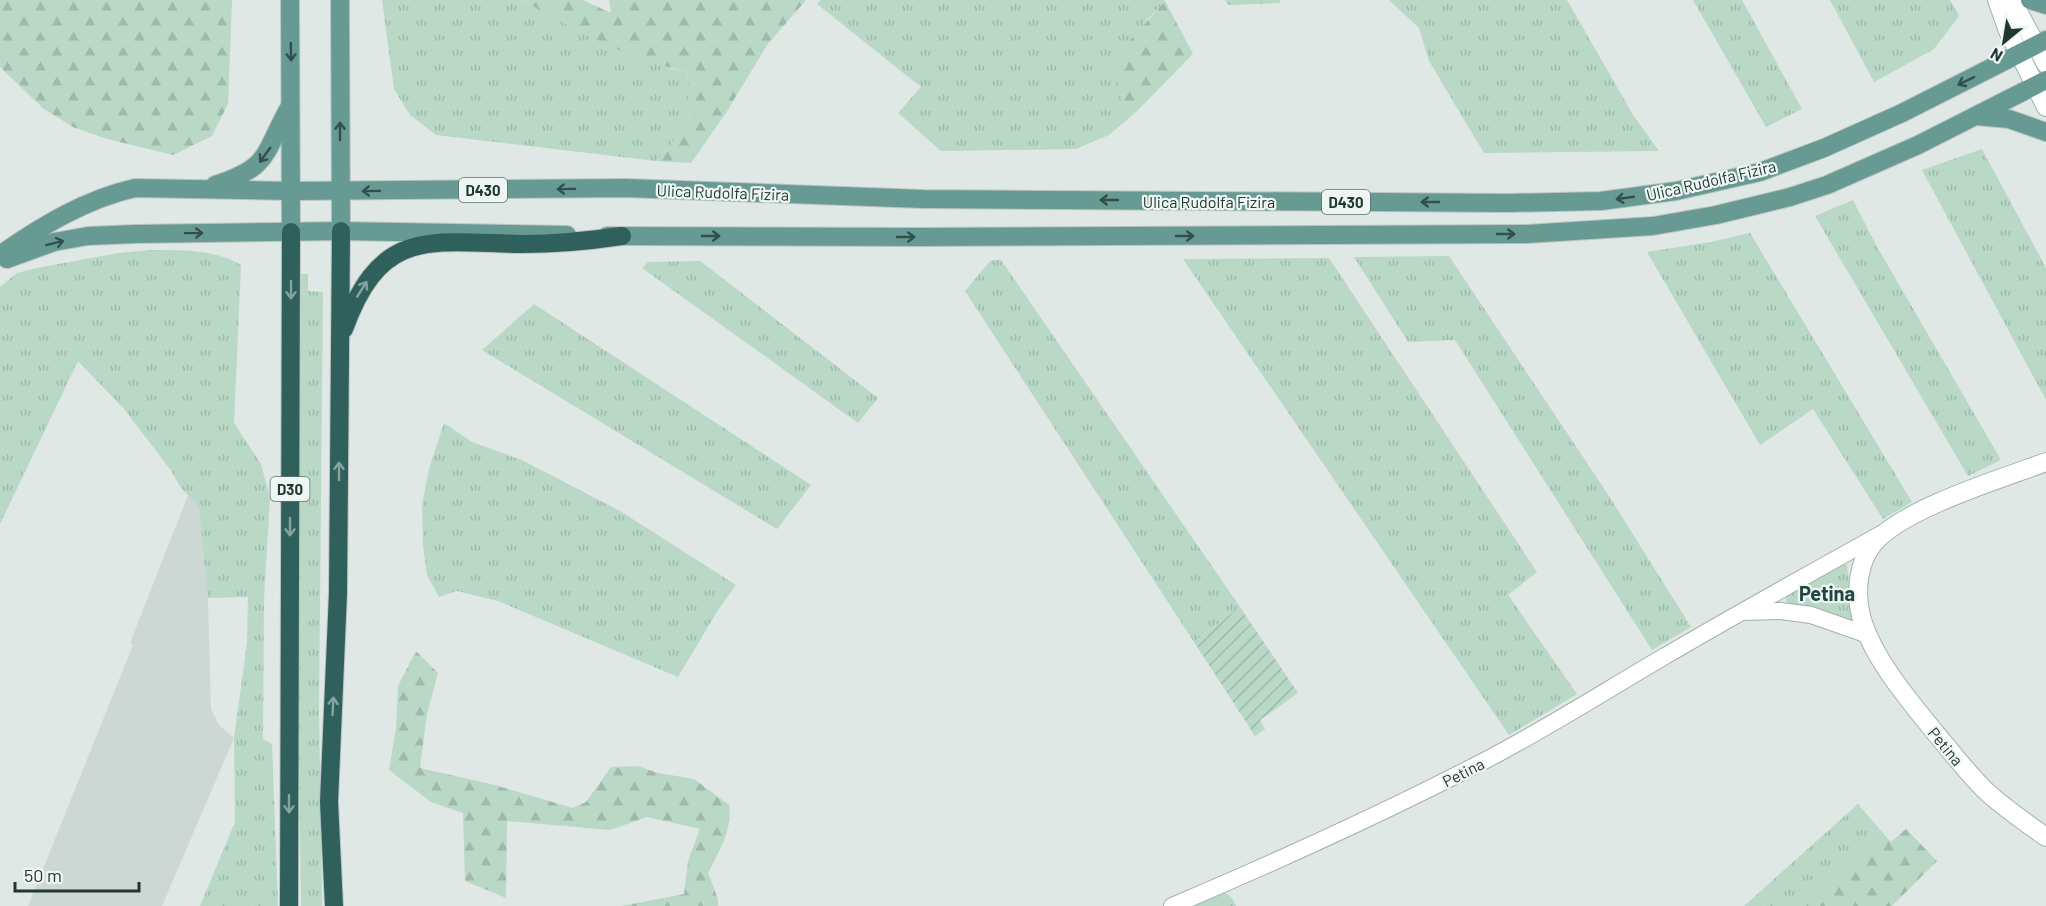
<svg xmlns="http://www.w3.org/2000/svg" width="2046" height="906" font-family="Barlow,sans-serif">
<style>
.built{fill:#cdd8d4}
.grass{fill:url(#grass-tufts)}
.forest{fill:url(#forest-firs)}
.garden{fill:url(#garden-furrows)}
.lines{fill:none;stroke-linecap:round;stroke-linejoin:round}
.street-casing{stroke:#a2afac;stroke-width:18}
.secondary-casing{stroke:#9fb3ae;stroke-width:20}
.primary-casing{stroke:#bcc3c2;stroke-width:20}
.highway-casing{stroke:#bcc3c2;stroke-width:20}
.street{stroke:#fff;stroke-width:16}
.secondary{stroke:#fff;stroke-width:18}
.primary{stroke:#679a92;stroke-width:18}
.highway{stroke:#30605b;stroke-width:18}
.oneway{stroke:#32504b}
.oneway2{stroke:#86a49f}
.labels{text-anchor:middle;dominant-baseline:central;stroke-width:4.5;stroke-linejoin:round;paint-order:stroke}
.shield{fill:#eef6f3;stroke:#5e706d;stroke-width:1.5}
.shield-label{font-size:15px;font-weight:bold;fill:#213733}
.street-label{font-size:16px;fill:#213733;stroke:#eef6f3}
.quarter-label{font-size:20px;font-weight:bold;fill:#1f4741;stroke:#eef6f3}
</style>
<defs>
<pattern id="grass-tufts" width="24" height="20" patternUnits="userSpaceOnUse" patternTransform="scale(1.5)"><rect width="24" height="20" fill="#b9d8c5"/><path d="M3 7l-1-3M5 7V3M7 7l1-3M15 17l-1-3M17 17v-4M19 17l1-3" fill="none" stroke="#9fbaaa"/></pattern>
<pattern id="forest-firs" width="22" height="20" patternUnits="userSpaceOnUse" patternTransform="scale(1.5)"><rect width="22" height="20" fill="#b9d8c5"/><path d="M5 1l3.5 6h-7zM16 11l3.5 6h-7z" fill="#9fbaaa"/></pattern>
<pattern id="garden-furrows" width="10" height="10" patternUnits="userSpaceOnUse" patternTransform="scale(1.5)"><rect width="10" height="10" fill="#b9d8c5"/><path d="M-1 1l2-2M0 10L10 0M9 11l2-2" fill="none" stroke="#9fbaaa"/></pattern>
</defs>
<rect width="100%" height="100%" fill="#dfe8e5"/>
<!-- built -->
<polygon class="built" points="188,495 199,507 205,561 208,598 211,709 219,725 234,738 162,906 28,906 133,645 130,643"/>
<!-- grass -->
<g class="grass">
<polygon points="382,0 521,0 620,50 672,69 687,71 690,123 656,161 436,135 410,115 394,89"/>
<polygon points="821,0 1164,0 1165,1 1145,22 1121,100 1137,111 1109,135 1076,149 941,151 898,113 921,87 817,4"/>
<polygon points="1389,0 1567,0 1633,115 1659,151 1484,153 1429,61 1419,28"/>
<polygon points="1693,0 1742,0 1802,109 1766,127"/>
<polygon points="1830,0 1950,0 1959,16 1934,49 1874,82"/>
<polygon points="1982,149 2046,268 2046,400 1922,170"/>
<polygon points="1853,200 1876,245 2001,460 1968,476 1815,216"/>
<polygon points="1750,233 1912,502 1883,519 1813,409 1760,445 1647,252 1711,242"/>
<path d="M 150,250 C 180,250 215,249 241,265 L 234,423 L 261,464 L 270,498 L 264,599 L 263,739 L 272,744 L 278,906 L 200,906 L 235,822 L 234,738 L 247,643 L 248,597 L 208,598 L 199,507 L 181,488 L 170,469 L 124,409 L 78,361 L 0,524 L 0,287 L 17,273 L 37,268 L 118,253 Z"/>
<polygon points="1449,256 1609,496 1691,627 1652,650 1455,340 1408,342 1354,257"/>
<polygon points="1329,258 1537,572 1508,595 1577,694 1509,735 1183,259"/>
<polygon points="991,260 1001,260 1240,607 1194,642 965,291"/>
<polygon points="700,261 878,398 858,423 642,268 648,262"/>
<polygon points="301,274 308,274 308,291 323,292 319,708 322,906 301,906 298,671"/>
<polygon points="534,304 811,485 777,529 482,350"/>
<polygon points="444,423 472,442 522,460 620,511 736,585 718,610 678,677 498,601 457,591 439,597 427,575 423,546 422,505 429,469"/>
<polygon points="1844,564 1847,565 1853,623 1789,604 1786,601 1786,595 1838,565"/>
<polygon points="1858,804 1882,832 1813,898 1820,906 1744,906"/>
<polygon points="1223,891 1232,898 1236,906 1190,906"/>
</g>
<!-- forest -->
<g class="forest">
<polygon points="0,0 232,0 228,104 212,136 173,155 107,139 73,127 44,109 0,67"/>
<path d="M 522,0 L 583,0 L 611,13 L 609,0 L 806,0 L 767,45 L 726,113 L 691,163 L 656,161 L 690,123 L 687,71 C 634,63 568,26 522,0 Z"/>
<polygon points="1225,0 1281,0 1279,3 1229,5"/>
<polygon points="1165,1 1193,54 1137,111 1121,100 1116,85 1117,72 1125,46"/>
<path d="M 416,651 L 438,673 L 427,714 L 420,768 L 491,784 L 573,808 L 586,802 L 611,767 L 638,766 L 658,773 L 694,779 L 729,805 C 733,830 719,851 708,873 L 718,899 L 718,906 L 622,906 L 684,894 L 688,861 L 700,829 L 647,817 L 610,830 L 507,821 L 506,898 L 465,881 L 463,813 L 431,802 L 389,770 L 396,728 L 398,686 Z"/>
<polygon points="1906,829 1937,861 1892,906 1820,906 1813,898 1882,832 1891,842"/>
</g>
<!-- garden -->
<polygon class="garden" points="1240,607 1298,693 1260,720 1265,729 1255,736 1194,642"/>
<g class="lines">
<!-- street casing -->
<g class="street-casing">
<g id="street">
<polyline points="1743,612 1781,611 1811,615 1868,635"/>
<path d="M 1172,906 C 1278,861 1382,814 1484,761 C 1544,730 1602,693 1660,659 C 1733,616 1807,575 1881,534"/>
</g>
</g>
<!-- secondary casing -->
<g class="secondary-casing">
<g id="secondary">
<polyline points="1997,0 2008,31 2046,107"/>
<polyline points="2012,0 2046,64"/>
<path d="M 2046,462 C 2001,479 1904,508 1874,543 C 1858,562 1855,592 1861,616 C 1872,659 1915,708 1943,742 C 1957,759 1971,777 1988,793 C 2006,809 2026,823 2046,837"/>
</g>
</g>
<!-- primary casing -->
<g class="primary-casing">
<g id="primary">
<polyline points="290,0 291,232"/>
<polyline points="340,0 341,231"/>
<polyline points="2030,0 2046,5"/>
<polyline points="1976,116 2009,119 2046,132"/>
<path d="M 215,185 C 271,167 263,154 289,108"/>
<polyline points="607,236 919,237 1527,234 1653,226 1716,215 1790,197 1827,185 1918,145 2046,80"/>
<path d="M 0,255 C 41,226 86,199 135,188 L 291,191 L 625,188 L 923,199 L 1508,203 L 1601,201 L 1676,191 L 1760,172 L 1824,148 L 1902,113 L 2046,40"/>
<polyline points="7,259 54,242 88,236 135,234 341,231 567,235"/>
</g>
</g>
<!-- highway casing -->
<g class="highway-casing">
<g id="highway">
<path d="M 344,329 C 381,227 429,242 521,244 C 556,244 588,241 622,236"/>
<polyline points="289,906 291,232"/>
<polyline points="334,906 329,802 338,593 341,231"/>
</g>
</g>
<!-- street -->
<use href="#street" class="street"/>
<!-- secondary -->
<use href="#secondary" class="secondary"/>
<!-- primary -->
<use href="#primary" class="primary"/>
<!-- highway -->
<use href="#highway" class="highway"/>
</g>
<!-- one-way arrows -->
<defs><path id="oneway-shaft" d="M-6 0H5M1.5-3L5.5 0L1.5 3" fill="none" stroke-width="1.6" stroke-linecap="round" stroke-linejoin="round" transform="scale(1.5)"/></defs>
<g class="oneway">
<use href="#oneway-shaft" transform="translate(291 52) rotate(89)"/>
<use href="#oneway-shaft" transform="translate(1966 81) rotate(154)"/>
<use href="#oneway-shaft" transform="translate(340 131) rotate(-90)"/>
<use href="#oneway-shaft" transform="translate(265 155) rotate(126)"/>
<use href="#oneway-shaft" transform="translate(566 189) rotate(179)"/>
<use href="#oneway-shaft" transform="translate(371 191) rotate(179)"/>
<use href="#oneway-shaft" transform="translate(1625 198) rotate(172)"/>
<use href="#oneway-shaft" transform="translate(1109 200) rotate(-180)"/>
<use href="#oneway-shaft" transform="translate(1430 202) rotate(-180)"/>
<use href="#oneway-shaft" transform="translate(194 233) rotate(-1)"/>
<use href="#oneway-shaft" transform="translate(1506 234)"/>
<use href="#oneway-shaft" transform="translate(711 236)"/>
<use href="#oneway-shaft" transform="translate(1185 236)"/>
<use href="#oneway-shaft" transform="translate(906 237)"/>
<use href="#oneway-shaft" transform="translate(55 243) rotate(-14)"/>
</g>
<g class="oneway2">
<use href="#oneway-shaft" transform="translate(362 289) rotate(-58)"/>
<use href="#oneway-shaft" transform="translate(291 290) rotate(90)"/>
<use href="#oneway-shaft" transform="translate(339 471) rotate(-90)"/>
<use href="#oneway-shaft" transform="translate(290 527) rotate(90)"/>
<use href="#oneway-shaft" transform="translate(333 706) rotate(-87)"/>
<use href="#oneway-shaft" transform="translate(289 804) rotate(90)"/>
</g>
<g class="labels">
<!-- shield labels -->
<g class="shield">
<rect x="459" y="178" width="48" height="24" rx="4.5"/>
<rect x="1322" y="190" width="48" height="24" rx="4.5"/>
<rect x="270.5" y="477" width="39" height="24" rx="4.5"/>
</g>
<g class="shield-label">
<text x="483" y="190">D430</text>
<text x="1346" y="202">D430</text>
<text x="290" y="489">D30</text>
</g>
<!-- street labels -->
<g class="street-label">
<text transform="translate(1711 180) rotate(-13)">Ulica Rudolfa Fizira</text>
<text transform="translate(723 192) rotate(2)">Ulica Rudolfa Fizira</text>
<text x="1209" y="201">Ulica Rudolfa Fizira</text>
<text transform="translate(1946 746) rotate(50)">Petina</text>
<text transform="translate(1463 772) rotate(-27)">Petina</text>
</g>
<!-- quarter labels -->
<g class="quarter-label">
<text x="1827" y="593">Petina</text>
</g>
</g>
<!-- north arrow -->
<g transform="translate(2004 42) rotate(210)" stroke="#eef6f3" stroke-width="4.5" paint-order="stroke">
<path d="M0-4.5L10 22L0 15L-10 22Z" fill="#213733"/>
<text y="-9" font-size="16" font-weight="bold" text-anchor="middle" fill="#213733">N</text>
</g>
<!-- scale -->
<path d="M15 882v9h124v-9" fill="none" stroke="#213733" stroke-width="3"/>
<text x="24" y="882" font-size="18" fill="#213733" stroke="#eef6f3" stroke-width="4.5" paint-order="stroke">50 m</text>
</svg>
